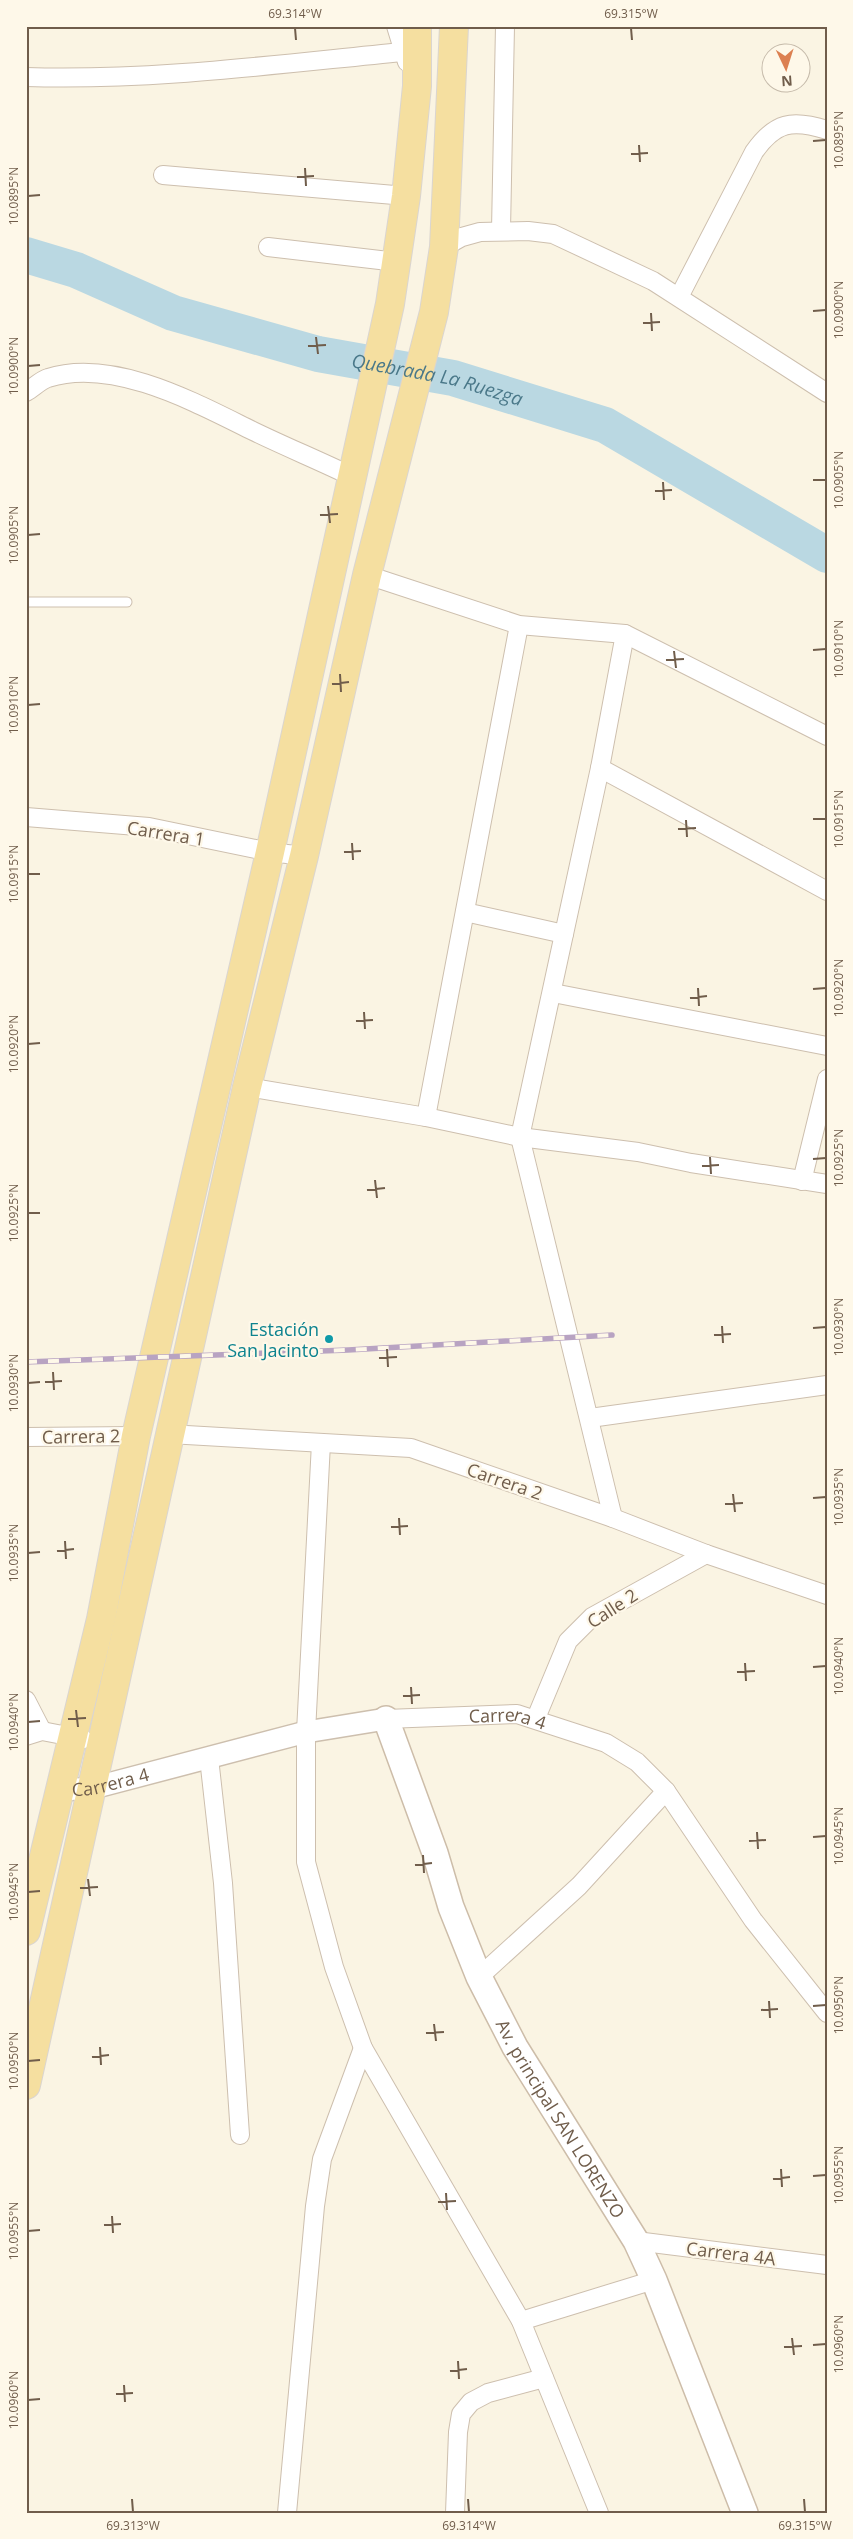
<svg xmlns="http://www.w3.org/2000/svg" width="853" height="2539" font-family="'Open Sans',sans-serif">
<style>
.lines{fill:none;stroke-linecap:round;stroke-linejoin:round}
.river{stroke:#bad8e2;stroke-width:36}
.service-casing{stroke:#cdbfae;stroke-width:11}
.minor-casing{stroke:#cdbfae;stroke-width:20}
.tertiary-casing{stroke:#cdbfae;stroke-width:24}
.secondary-casing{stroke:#cdbda9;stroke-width:28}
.primary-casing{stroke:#dad5d0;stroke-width:30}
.service{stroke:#fff;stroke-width:9}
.minor{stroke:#fff;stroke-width:18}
.tertiary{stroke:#fff;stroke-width:21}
.secondary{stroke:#fff;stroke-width:25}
.primary{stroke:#f5dfa0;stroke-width:28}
.rail-casing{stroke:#b8a3c2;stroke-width:5.5}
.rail{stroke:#fef8e9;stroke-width:4;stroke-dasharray:11;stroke-linecap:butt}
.ticks{fill:none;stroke:#705d4b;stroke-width:2}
.culture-dot{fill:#0f9aa8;stroke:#fef8e9;stroke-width:2}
.labels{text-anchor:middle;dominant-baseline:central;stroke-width:4.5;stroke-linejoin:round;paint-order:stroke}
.street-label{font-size:18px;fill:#705d4b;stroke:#fef8e9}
.culture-label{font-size:18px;fill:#0d838f;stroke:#fef8e9;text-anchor:end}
.water-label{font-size:19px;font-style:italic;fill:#4a7889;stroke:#fef8e9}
.neatline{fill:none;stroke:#705d4b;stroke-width:2}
.ticks-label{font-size:12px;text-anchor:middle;fill:#705d4b}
</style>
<rect width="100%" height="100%" fill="#faf4e3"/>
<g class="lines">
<!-- river -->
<path class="river" id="s1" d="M 26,255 L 76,270 L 173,313 L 318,354 L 453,378 L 605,425 L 827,555"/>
<!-- service casing -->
<g class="service-casing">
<polyline id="service" points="26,602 127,602"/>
</g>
<!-- minor casing -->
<g class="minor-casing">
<g id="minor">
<polyline points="396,26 407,62"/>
<path d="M 26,77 C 152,81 278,64 403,52"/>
<polyline points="163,175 406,196"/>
<polyline points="501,230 505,26"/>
<polyline points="268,247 397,262"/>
<polyline points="444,247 462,237 480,232 528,231 553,234 653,281 827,393"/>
<path d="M 679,297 L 754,152 C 775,122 792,119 827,130"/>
<path d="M 26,392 C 33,388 41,380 48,378 C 113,357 196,403 253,431 C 286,447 320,461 353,477"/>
<polyline points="367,575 519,625 625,634 827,736"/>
<polyline points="600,768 827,891"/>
<polyline points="26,817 149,827 270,852 304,856"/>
<polyline points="465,912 564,934"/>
<polyline points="553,993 827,1046"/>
<polyline points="247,1087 426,1117 520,1137 638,1152 691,1163 827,1184"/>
<polyline points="426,1117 519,625"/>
<polyline points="802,1181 827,1079"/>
<polyline points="590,1418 827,1385"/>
<polyline points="169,1434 411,1448 613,1518 706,1554 827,1595"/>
<polyline points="26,1437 136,1436"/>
<polyline points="321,1443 306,1732 306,1862 334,1967 363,2048 521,2321 599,2513"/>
<polyline points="613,1518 520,1137 600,768 625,634"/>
<polyline points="26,1700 42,1731"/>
<polyline points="536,1718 568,1641 592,1617 706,1554"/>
<path id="s2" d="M 386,1719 L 517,1714 L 606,1743 L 637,1762 L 666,1791 L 753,1920 L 827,2013"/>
<polyline points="26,1736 42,1731 83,1739"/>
<polyline points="209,1758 223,1883 240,2135"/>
<polyline points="479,1977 579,1886 666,1791"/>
<polyline points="636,2241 827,2265"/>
<polyline points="521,2321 654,2280"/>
<polyline points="287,2513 315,2206 322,2159 363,2048"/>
<polyline points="455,2513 458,2432 461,2414 471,2402 488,2393 544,2378"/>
</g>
</g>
<!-- tertiary casing -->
<g class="tertiary-casing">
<g id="tertiary">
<path id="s3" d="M 62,1790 L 93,1788 L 306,1732 L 386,1719"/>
</g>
</g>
<!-- secondary casing -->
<g class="secondary-casing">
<g id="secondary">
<path id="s4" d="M 386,1719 L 435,1853 L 451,1907 L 479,1977 L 515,2047 L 636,2241 L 654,2280 L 745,2513"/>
</g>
</g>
<!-- primary casing -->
<g class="primary-casing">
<g id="primary">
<polyline points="26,1931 101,1619 136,1436 270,852 390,304 406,196 417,86 417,26"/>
<polyline points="26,2085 247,1087 304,856 367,575 434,312 444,247 454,26"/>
</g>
</g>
<!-- service -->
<use href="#service" class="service"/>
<!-- minor -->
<use href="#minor" class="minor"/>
<!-- tertiary -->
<use href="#tertiary" class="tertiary"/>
<!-- secondary -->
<use href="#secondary" class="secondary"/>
<!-- primary -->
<use href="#primary" class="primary"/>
<!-- rail casing -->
<g class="rail-casing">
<polyline id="rail" points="26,1362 348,1350 612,1335"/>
</g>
<!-- rail -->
<use href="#rail" class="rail"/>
</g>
<!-- ticks -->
<path class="ticks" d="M 295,28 L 296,40M 631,28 L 632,40M 813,141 L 826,140M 639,145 L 640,162M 631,154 L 648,153M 305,168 L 306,186M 297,177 L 314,176M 28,196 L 40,195M 813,311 L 826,310M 651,313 L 652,331M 643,323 L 660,322M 316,337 L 318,354M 308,346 L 326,345M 28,366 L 40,365M 813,480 L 826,480M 663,482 L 664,500M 655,491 L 672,490M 328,506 L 330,523M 320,515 L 338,514M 28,535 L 40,534M 813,650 L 826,649M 674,651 L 676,668M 666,660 L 684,659M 340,674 L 341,692M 332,684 L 349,682M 28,705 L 40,704M 813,819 L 826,819M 686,820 L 687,837M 678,829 L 696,828M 352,843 L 353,860M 344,852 L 361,851M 28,874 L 40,874M 698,988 L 699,1006M 813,989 L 826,988M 690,998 L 707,996M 364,1012 L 365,1029M 356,1021 L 373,1020M 28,1044 L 40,1043M 710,1157 L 711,1174M 813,1159 L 826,1158M 702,1166 L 719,1165M 375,1180 L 377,1198M 367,1190 L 385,1188M 28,1213 L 40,1213M 722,1326 L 723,1343M 813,1328 L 826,1327M 714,1335 L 731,1334M 387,1349 L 388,1367M 379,1358 L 397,1357M 53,1372 L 54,1390M 45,1382 L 62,1381M 28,1383 L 40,1382M 733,1494 L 735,1512M 813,1498 L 826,1497M 725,1504 L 743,1503M 399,1518 L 400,1535M 391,1527 L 408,1526M 65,1541 L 66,1559M 57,1551 L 74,1549M 28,1553 L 40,1552M 745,1663 L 746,1681M 813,1667 L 826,1666M 737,1672 L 755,1671M 411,1687 L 412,1704M 403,1696 L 420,1695M 76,1710 L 78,1727M 68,1719 L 86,1718M 28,1722 L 40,1721M 757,1832 L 758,1849M 813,1837 L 826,1836M 749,1841 L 766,1840M 423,1855 L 424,1873M 415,1865 L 432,1863M 88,1879 L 90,1896M 80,1888 L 98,1887M 28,1892 L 40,1891M 769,2001 L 770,2018M 813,2006 L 826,2005M 761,2010 L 778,2009M 434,2024 L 436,2041M 426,2033 L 444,2032M 100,2047 L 101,2065M 92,2057 L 109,2055M 28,2061 L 40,2060M 781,2169 L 782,2187M 813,2176 L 826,2175M 773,2179 L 790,2177M 446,2193 L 447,2210M 438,2202 L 456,2201M 112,2216 L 113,2233M 104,2225 L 121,2224M 28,2231 L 40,2230M 792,2338 L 794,2355M 813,2345 L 826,2344M 784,2347 L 802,2346M 458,2361 L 459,2379M 450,2371 L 467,2369M 124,2385 L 125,2402M 116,2394 L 133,2393M 28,2400 L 40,2399M 132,2499 L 133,2512M 468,2499 L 469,2512M 804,2499 L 805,2512"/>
<!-- markers -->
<circle class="culture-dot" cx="329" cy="1339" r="5"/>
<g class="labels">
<!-- street labels -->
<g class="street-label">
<text transform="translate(166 833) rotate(9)">Carrera 1</text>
<text transform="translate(81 1436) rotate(-1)">Carrera 2</text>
<text transform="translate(505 1481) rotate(19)">Carrera 2</text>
<text transform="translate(612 1608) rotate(-33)">Calle 2</text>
<text stroke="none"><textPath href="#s2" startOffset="122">Carrera 4</textPath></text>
<text stroke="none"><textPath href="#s3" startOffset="49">Carrera 4</textPath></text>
<text stroke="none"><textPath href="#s4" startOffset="438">Av. principal SAN LORENZO</textPath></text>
<text transform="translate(731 2253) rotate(7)">Carrera 4A</text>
</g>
<!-- culture labels -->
<g class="culture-label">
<text x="319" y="1329">Estación<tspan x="319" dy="21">San Jacinto</tspan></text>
</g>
<!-- water labels -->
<g class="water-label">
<text stroke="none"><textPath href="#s1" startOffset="431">Quebrada La Ruezga</textPath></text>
</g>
</g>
<!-- border -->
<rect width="853" height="2539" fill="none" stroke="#fef8e9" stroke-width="55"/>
<!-- north arrow -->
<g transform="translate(786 68) rotate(176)"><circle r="24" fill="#fef8e9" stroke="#c5baaa"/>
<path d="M0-4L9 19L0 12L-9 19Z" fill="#dc8051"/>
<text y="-8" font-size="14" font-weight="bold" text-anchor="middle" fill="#705d4b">N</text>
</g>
<rect x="28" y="28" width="798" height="2484" class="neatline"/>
<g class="ticks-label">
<text x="295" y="18">69.314°W</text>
<text x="631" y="18">69.315°W</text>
<text transform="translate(839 140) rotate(-90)" y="4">10.0895°N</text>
<text transform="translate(14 196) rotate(-90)" y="4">10.0895°N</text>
<text transform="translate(839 310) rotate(-90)" y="4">10.0900°N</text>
<text transform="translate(14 366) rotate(-90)" y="4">10.0900°N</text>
<text transform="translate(839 480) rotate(-90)" y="4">10.0905°N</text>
<text transform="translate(14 535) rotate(-90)" y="4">10.0905°N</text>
<text transform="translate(839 649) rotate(-90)" y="4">10.0910°N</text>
<text transform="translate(14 705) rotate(-90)" y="4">10.0910°N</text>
<text transform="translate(839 819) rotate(-90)" y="4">10.0915°N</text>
<text transform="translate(14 874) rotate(-90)" y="4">10.0915°N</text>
<text transform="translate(839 988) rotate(-90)" y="4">10.0920°N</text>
<text transform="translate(14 1044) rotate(-90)" y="4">10.0920°N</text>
<text transform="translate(839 1158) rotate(-90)" y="4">10.0925°N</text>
<text transform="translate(14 1213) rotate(-90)" y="4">10.0925°N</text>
<text transform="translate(839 1327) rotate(-90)" y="4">10.0930°N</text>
<text transform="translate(14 1383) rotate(-90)" y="4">10.0930°N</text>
<text transform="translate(839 1497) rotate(-90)" y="4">10.0935°N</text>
<text transform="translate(14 1553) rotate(-90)" y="4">10.0935°N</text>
<text transform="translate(839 1666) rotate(-90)" y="4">10.0940°N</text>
<text transform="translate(14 1722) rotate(-90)" y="4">10.0940°N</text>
<text transform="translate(839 1836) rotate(-90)" y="4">10.0945°N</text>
<text transform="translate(14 1892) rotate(-90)" y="4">10.0945°N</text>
<text transform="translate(839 2005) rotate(-90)" y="4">10.0950°N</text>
<text transform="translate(14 2061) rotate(-90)" y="4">10.0950°N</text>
<text transform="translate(839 2175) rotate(-90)" y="4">10.0955°N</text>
<text transform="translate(14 2231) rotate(-90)" y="4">10.0955°N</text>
<text transform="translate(839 2344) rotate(-90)" y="4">10.0960°N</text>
<text transform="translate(14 2400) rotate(-90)" y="4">10.0960°N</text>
<text x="133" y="2530">69.313°W</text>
<text x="469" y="2530">69.314°W</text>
<text x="805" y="2530">69.315°W</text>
</g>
</svg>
